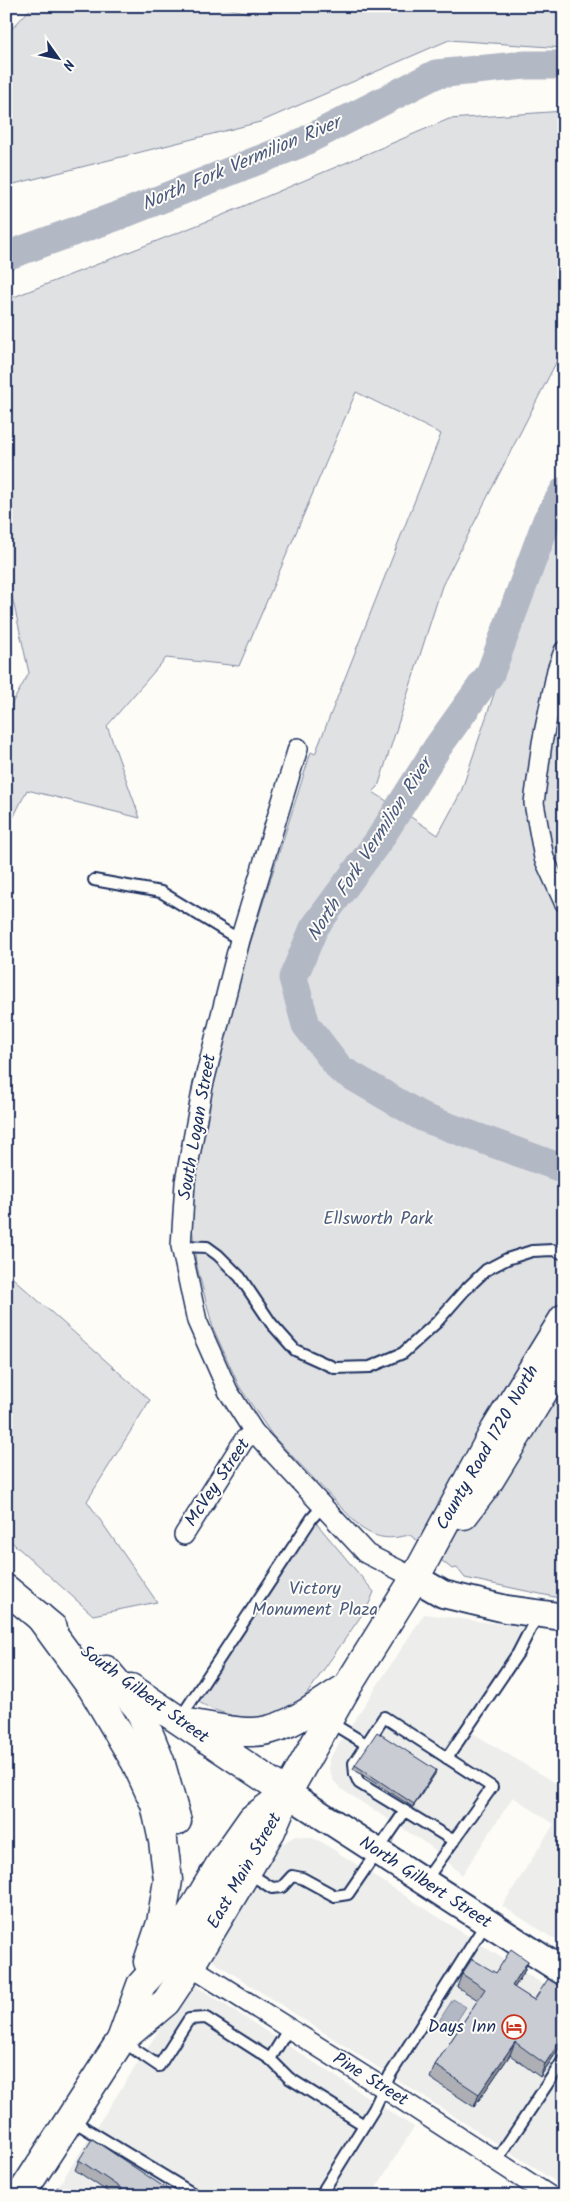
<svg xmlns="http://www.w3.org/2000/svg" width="570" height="2202" font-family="Kalam,sans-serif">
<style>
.built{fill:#edeeec}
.green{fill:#e0e1e3;stroke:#7e88a0}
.water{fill:#b3b8c5;stroke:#76819c}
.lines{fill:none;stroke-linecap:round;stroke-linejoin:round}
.river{stroke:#b3b8c5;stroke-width:29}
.lane-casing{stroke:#1b2f5e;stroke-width:14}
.street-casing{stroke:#1b2f5e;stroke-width:22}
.secondary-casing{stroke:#1b2f5e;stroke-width:30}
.primary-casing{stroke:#1b2f5e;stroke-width:31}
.lane{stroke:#fdfcf7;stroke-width:10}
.street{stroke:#fdfcf7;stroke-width:19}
.secondary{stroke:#fdfcf7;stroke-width:26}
.primary{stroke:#fdfcf7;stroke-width:28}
.wall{fill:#adafb5;stroke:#1b2f5e}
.shaded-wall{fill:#8d8f94;stroke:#1b2f5e}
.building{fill:#c9ccd3;stroke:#1b2f5e}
.labels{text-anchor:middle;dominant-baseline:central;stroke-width:4;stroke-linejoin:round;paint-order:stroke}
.street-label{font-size:18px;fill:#1b2f5e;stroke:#fdfcf7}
.park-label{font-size:18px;fill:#4c5c7f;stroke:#fdfcf7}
.poi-label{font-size:18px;fill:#1b2f5e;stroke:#fdfcf7;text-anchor:end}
.water-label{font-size:19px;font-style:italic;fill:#49587d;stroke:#fdfcf7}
</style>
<rect width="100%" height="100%" fill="#fdfcf7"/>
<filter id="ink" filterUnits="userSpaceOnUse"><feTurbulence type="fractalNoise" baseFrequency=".02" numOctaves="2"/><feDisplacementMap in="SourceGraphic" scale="10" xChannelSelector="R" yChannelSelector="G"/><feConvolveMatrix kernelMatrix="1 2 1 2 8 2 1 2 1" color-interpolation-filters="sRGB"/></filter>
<g filter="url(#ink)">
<!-- built -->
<g class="built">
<polygon points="219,6 262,6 248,13"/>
<polygon points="424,1614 531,1628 466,1729 564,1788 564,1945 502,1906 554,1824 513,1797 462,1875 430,1846 341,1789 333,1780 329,1769 329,1759"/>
<polygon points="295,1836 309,1837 320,1841 564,1998 564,2187 208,1958 274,1854 284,1843"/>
<polygon points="190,1982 414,2127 371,2196 52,2196"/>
<polygon points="6,2145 14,2150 6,2168"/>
</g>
<!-- green -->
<g class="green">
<polygon points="33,6 219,6 248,13 262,6 564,6 564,48 449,40 260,122 6,186 6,35"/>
<path d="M 564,111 L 564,347 L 442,586 L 378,787 L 373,792 L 438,835 L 461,792 L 499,679 L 554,534 L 564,516 L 564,1599 L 465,1578 L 457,1568 L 452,1569 L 410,1535 C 389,1539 380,1540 361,1528 L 272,1435 L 239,1386 L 213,1328 L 196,1263 L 191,1218 L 202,1121 L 234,994 L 311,752 L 315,754 L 441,434 L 356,392 L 239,666 L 166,658 L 107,726 L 140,818 L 27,790 L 6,832 L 6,714 L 29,673 L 6,569 L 6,300 L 218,217 L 449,119 Z"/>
<polygon points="6,1272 150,1400 87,1501 157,1602 93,1615 6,1537"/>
<path d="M 312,1518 L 374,1592 L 368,1606 C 353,1628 337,1650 322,1672 C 315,1682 306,1698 295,1705 C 263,1725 224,1719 194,1699 Z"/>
</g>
<!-- water -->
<polygon class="water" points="453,1999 466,2007 450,2032 437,2024"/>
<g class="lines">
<!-- river -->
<g class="river">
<polyline points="6,256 123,214 299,144 436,74 526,65 564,65"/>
<polyline points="564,491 547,520 490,674 437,748 379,840 314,928 293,978 306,1025 340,1069 424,1118 564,1169"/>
</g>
<!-- lane casing -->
<g class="lane-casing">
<g id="lane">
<polyline points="94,880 161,892 240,940"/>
<polyline points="181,1246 207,1247 218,1255 240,1277 271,1323 295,1350 335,1368 370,1367 403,1353 436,1323 464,1291 486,1270 507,1259 532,1251 553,1250 564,1254"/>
<polyline points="179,1720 312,1518 322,1507"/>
<polyline points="328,1721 366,1744"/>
<polyline points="447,1758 518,1653 538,1614"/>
<polyline points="247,1872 272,1888 282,1887 292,1876 302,1878 335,1896 348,1894 405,1811"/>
<polyline points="425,1881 492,1787 384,1717 354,1763 355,1774 359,1783 454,1841"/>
<polyline points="122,2041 159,2066 189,2019 206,2018 270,2059 289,2078 364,2125"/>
<polyline points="270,2059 289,2028"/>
<polyline points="70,2119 197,2196"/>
<polyline points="496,2161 564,2059"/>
<polyline points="320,2196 374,2109 390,2075 486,1923"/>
</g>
</g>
<!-- street casing -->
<g class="street-casing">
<g id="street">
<polyline points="564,651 557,670 542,743 534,803 544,858 564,902"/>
<polyline points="298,748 240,940 203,1086 185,1182 181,1246 197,1321 228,1391 254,1432 367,1554 415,1578"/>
<polyline points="184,1535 244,1440 254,1432"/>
<polyline points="190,1966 382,2087 550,2196"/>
</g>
</g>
<!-- secondary casing -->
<g class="secondary-casing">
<g id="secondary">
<polyline points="415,1578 443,1594 506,1609 564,1617"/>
<polyline points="287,1793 564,1972"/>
</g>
</g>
<!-- primary casing -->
<g class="primary-casing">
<g id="primary">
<polyline points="464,1515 486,1486 564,1358"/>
<polyline points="6,1589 53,1628"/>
<polyline points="40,1617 92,1688 136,1763 155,1804 163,1841 168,1880 161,1923 148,1962"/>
<polyline points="106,1670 139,1709 160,1761 177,1821"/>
<polyline points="131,1688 287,1793"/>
<path d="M 188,1723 C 208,1726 230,1732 250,1732 C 284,1733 316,1706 344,1689"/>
<polyline points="121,2040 166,2002 190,1966 271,1831 287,1793 347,1687 415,1578 495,1430 564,1318"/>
<polyline points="20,2196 121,2040 141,1985 161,1963 221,1863 252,1819 287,1793"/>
</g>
</g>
<!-- lane -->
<use href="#lane" class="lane"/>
<!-- street -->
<use href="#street" class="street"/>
<!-- secondary -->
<use href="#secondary" class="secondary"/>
<!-- primary -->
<use href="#primary" class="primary"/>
</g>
<!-- wall -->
<g class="wall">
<polygon points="355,1765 435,1774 413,1807 353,1769"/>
<polygon points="528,1961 523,1974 514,1988 534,2000 564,1989 564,2041 540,2077 510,2055 474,2107 430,2078 435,2065 478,2000 457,1987 462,1974 496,1973"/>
<polygon points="79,2160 170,2191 168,2196 114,2196 75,2170"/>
</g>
<!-- shaded-wall -->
<g class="shaded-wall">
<polygon points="436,1770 435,1774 413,1807 414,1804"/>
<polygon points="528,1961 523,1974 507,1999 512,1986"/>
<polygon points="564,2035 564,2041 540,2077 545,2064"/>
<polygon points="515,2042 510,2055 474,2107 479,2094"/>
</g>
<!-- building -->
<g class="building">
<polygon points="377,1732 436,1770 414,1804 355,1765"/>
<polygon points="511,1949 528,1961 512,1986 534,2000 548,1979 564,1989 564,2035 545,2064 515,2042 479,2094 435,2065 485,1989 462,1974 472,1959 496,1973"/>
<polygon points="92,2139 170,2191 167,2196 117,2196 122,2189 79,2160"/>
<polygon points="57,2187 71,2196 52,2196"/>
</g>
</g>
<!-- icons -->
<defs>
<g id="hotel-ring" transform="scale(1.25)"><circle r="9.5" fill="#fdfcf7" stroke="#c8321e" stroke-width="1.5"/><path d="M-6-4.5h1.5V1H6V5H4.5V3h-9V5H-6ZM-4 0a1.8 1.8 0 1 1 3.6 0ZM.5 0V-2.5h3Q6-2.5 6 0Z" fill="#c8321e"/></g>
</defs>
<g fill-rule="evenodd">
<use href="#hotel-ring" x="514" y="2027"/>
</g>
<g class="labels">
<!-- street labels -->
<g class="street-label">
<text transform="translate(198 1127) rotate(-80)">South Logan Street</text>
<text transform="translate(488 1448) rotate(-60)">County Road 1720 North</text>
<text transform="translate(218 1483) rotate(-56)">McVey Street</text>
<text transform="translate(144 1695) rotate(36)">South Gilbert Street</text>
<text transform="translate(245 1871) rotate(-60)">East Main Street</text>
<text transform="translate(425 1883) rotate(33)">North Gilbert Street</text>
<text transform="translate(370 2080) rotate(32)">Pine Street</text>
</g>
<!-- park labels -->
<g class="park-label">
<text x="378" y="1219">Ellsworth Park</text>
<text x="315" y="1589">Victory<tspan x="315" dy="21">Monument Plaza</tspan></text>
</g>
<!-- poi labels -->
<g class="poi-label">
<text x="496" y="2027">Days Inn</text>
</g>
<!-- water labels -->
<g class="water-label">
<text transform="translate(241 164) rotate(-23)">North Fork Vermilion River</text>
<text transform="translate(370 850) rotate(-57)">North Fork Vermilion River</text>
</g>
</g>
<!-- margin -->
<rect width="570" height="2202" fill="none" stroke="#fdfcf7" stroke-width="25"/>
<rect x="12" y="12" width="545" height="2177" fill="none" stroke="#1b2f5e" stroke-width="2" filter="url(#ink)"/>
<!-- north arrow -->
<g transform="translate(58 58) rotate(123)" stroke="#fdfcf7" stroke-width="4" paint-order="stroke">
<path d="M0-4L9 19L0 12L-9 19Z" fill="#1b2f5e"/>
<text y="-8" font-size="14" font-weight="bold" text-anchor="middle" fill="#1b2f5e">N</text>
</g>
</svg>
